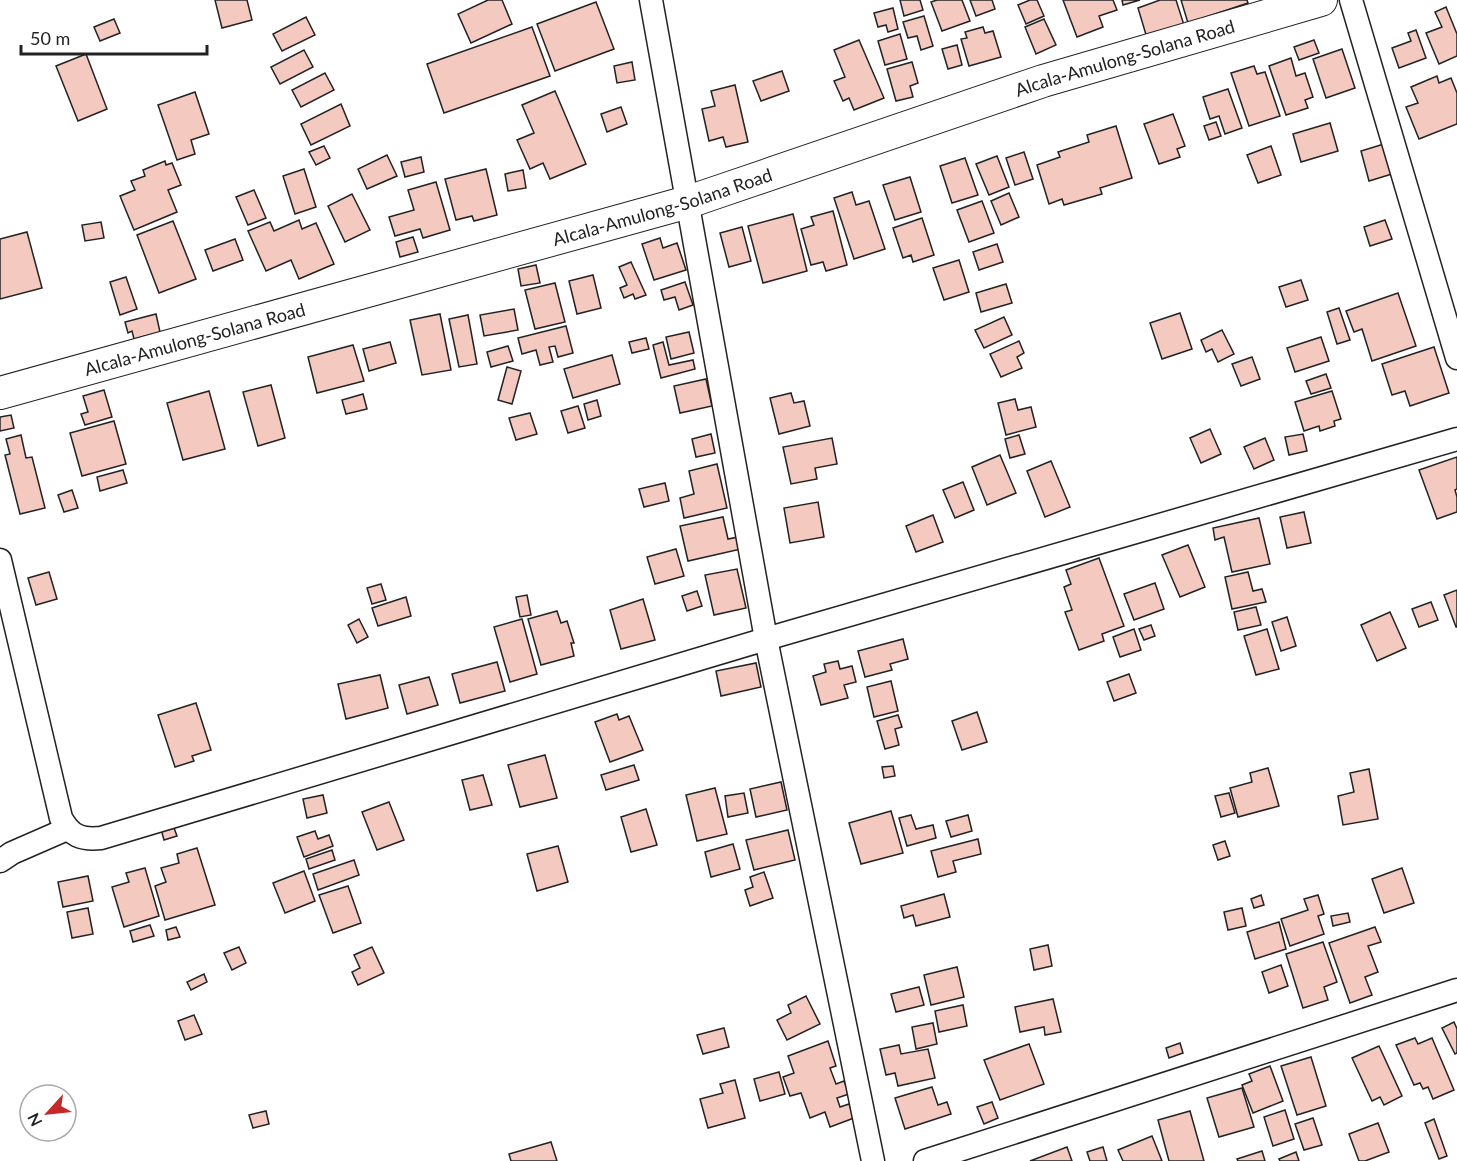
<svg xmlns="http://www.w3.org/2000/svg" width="1457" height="1161" font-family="Lato,sans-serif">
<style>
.building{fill:#f3c9c0;stroke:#222;stroke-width:1.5}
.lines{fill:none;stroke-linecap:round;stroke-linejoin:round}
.street-casing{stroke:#222;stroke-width:25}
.secondary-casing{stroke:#222;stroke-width:34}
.street{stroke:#fff;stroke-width:22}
.secondary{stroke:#fff;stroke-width:32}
.labels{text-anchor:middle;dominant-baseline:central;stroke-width:4.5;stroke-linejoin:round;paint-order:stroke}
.street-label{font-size:18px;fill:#222;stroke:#fff}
</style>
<rect width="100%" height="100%" fill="#fff"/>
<!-- building -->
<g class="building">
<polygon points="215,0 247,0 252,20 222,28"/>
<polygon points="488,0 502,0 512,24 471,43 458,14"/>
<polygon points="900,0 920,0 923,10 904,16"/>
<polygon points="937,0 962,0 970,21 942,31 931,2"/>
<polygon points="970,0 992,0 995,9 976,16"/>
<polygon points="1030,0 1037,0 1044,16 1026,24 1018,5"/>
<polygon points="1063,0 1113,0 1117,10 1099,16 1103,27 1077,37"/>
<polygon points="1122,0 1140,0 1123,5"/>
<polygon points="1160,0 1176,0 1184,25 1147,38 1138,8"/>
<polygon points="1181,0 1247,0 1248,3 1188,23"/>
<polygon points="596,2 614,49 555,71 537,24"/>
<polygon points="1446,7 1457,34 1457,56 1439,64 1426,33 1442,27 1435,12"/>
<polygon points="893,8 898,29 888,32 886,25 878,27 874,13"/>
<polygon points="924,16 933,46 921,50 917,36 908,38 903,22"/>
<polygon points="306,17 315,35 282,51 273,34"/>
<polygon points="114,19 120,33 100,41 94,27"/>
<polygon points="1044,19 1056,45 1036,54 1025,27"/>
<polygon points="532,27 550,76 444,113 427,64"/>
<polygon points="983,27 985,33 993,31 1001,57 969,66 961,39 967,38 965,32"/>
<polygon points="1416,30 1426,58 1399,68 1392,48 1411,41 1408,33"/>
<polygon points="900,34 907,59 885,65 878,41"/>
<polygon points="859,40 884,98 854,110 849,98 843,101 834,81 845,77 834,50"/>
<polygon points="1314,40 1319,53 1299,60 1294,47"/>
<polygon points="957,45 962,65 948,69 942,49"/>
<polygon points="1342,49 1355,88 1326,98 1313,59"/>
<polygon points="304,50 313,67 280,84 271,67"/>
<polygon points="86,54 107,109 78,121 56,66"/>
<polygon points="1291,58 1296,76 1305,73 1313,97 1305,100 1308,108 1286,115 1269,66"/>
<polygon points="632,62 635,80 617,83 614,66"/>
<polygon points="912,62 918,83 910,86 913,97 896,101 887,69"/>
<polygon points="1254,66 1257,74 1265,72 1280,116 1249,126 1231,73"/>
<polygon points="782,71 789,91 761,101 753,81"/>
<polygon points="325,73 334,90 301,107 292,90"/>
<polygon points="1437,76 1439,83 1451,78 1457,93 1457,124 1419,139 1406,107 1418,103 1411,87"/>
<polygon points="735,85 748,142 726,147 723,137 709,141 702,109 715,106 711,91"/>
<polygon points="1228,89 1242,128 1225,134 1219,116 1210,119 1203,97"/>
<polygon points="555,91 586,164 550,179 543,163 530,169 517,140 534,133 522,105"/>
<polygon points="195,92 209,134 191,140 195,154 177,160 158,105"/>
<polygon points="341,104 350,126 311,145 301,124"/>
<polygon points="621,107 627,124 607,132 601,114"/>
<polygon points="1173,114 1185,146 1177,149 1180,157 1159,164 1144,124"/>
<polygon points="1216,122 1221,136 1209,140 1204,126"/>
<polygon points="1330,123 1338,151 1301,162 1293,134"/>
<polygon points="1116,126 1132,178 1100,188 1102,194 1064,205 1062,199 1049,204 1037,165 1060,157 1058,152 1089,142 1087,135"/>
<polygon points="1384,144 1392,174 1369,181 1361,151"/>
<polygon points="324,146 330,158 316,165 309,152"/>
<polygon points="1271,146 1281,175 1258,183 1247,155"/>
<polygon points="1024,152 1033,179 1015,185 1006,158"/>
<polygon points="387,155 397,176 367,189 358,169"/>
<polygon points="997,156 1009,187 989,195 976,164"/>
<polygon points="421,157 424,172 405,177 401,162"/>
<polygon points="965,158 978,195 952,203 940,166"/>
<polygon points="165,161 166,165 172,163 181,185 168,190 177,212 134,230 120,196 135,190 131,181 145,176 143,170"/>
<polygon points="304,169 316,207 295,214 283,176"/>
<polygon points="486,169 497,215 474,221 472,216 456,220 445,179"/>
<polygon points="523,170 526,188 508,191 505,174"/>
<polygon points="910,177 921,212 895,220 883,185"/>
<polygon points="436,182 450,230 423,238 420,229 395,236 389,217 414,210 408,190"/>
<polygon points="254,190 266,218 248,225 236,197"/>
<polygon points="852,192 856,205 869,201 885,249 854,259 834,198"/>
<polygon points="1009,193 1019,217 1001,225 991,201"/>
<polygon points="352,194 370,230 345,242 328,206"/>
<polygon points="982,201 994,233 969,242 957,210"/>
<polygon points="833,211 847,265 826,271 823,262 811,265 801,229 814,225 811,217"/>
<polygon points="793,214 807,271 763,283 748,226"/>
<polygon points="922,218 934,255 913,262 911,255 903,258 893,228"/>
<polygon points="299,220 302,229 316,223 334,264 299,279 291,260 266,271 248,231 270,222 274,231"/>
<polygon points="1385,220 1392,239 1370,246 1364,227"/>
<polygon points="173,221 196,279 159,293 137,235"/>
<polygon points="101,222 104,238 85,241 82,225"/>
<polygon points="742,227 751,261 729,267 720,233"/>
<polygon points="27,232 42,288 0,299 0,239"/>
<polygon points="413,237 418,252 400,257 396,242"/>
<polygon points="660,238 663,248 677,243 686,270 654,280 642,244"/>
<polygon points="235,239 243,260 213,271 205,250"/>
<polygon points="997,244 1003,262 979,270 973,252"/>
<polygon points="959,260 969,292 944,300 933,268"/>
<polygon points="631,262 646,295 635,299 633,294 624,298 620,288 627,285 619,267"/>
<polygon points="536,265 540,283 521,286 518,269"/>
<polygon points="593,275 601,308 577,314 569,281"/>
<polygon points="126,277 137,309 120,315 110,282"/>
<polygon points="1301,280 1308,300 1286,307 1279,287"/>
<polygon points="685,282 693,305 679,310 675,297 664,300 661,290"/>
<polygon points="555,283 565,322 535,329 525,290"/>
<polygon points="1006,284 1012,303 981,312 976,293"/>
<polygon points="1398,293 1416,346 1372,361 1362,329 1354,332 1346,311"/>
<polygon points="1339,308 1350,340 1337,344 1327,312"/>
<polygon points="514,309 518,330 484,336 480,315"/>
<polygon points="1180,313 1192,349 1162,359 1150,323"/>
<polygon points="156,314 160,332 134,339 132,331 128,333 125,322"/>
<polygon points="440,314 451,370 422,375 410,320"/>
<polygon points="468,315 477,364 459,367 449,319"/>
<polygon points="1004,317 1012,335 984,348 975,330"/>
<polygon points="566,326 573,353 558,357 555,346 549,347 553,362 540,365 536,350 522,354 518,338"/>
<polygon points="1222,330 1234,354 1218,362 1212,349 1206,352 1201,340"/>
<polygon points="689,332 694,353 671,359 666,337"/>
<polygon points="1321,337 1329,361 1295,372 1287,348"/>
<polygon points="646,338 649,349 632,353 629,342"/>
<polygon points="1019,341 1024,353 1017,357 1022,368 1001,377 990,354"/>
<polygon points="390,342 396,363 369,371 363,349"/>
<polygon points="663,342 669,365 693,360 695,369 661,378 653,345"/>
<polygon points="353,345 364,381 317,393 308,357"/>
<polygon points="508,346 513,361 491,367 487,352"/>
<polygon points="1434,347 1449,393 1410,406 1405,391 1392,395 1382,364"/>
<polygon points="612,355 620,384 573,398 564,369"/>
<polygon points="1252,357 1260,379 1241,386 1232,364"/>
<polygon points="507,367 521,371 512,404 498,400"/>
<polygon points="1326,374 1331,388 1311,394 1306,381"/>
<polygon points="706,379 712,406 680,413 674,386"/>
<polygon points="271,385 285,438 258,446 243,392"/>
<polygon points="104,390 112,417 85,425 81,414 88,412 83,396"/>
<polygon points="209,391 225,449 183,460 167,403"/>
<polygon points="1332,391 1341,419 1334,421 1335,426 1320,431 1319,426 1304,431 1295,402"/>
<polygon points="791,393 794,403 804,401 810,426 779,434 770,398"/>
<polygon points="363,394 367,409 346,414 342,400"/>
<polygon points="1015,399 1018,410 1031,407 1036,427 1006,435 998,403"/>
<polygon points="597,400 601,416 588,420 584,404"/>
<polygon points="578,406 585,428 568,433 561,411"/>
<polygon points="530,413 537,434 516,440 509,418"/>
<polygon points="11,415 14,428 0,431 0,417"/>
<polygon points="114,421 126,464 82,476 70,433"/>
<polygon points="1210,429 1221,454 1201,463 1190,438"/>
<polygon points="711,434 715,453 696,457 692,439"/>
<polygon points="1303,434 1307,451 1289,455 1285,437"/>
<polygon points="21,435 26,458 32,457 45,508 20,514 5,455 10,454 6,439"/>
<polygon points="1019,435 1025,454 1010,458 1005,439"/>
<polygon points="832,438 837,464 815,468 817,479 791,484 783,447"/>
<polygon points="1265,438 1274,460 1254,469 1244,447"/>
<polygon points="1000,455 1016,493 987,505 972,467"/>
<polygon points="1457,457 1457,489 1455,490 1457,497 1457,512 1437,519 1419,470"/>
<polygon points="1051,461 1070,507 1045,517 1027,471"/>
<polygon points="717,464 727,508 684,518 680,498 694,494 689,471"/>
<polygon points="123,470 127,483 100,491 97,477"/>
<polygon points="963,482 974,510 955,518 943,490"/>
<polygon points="665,483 669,501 644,507 639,489"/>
<polygon points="72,490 78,508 64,512 58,495"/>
<polygon points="818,502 824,537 790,543 784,508"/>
<polygon points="1304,512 1311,543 1287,548 1280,517"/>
<polygon points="933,515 943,542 916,552 906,526"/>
<polygon points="723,517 728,539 738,537 741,549 688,561 680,526"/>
<polygon points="1259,518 1270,564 1232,572 1224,537 1215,540 1213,528"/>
<polygon points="1188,545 1205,587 1180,597 1162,555"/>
<polygon points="676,549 684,576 655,584 647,557"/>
<polygon points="1099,558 1124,626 1102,634 1104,641 1079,650 1065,612 1072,610 1064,587 1071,584 1066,570"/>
<polygon points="737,569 746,608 714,615 705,575"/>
<polygon points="49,572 57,599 36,605 28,578"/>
<polygon points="1248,572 1253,591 1262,589 1266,602 1232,609 1225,577"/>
<polygon points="1155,583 1164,609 1134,620 1124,594"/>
<polygon points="381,584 386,600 372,604 367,588"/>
<polygon points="1457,590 1457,627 1456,627 1444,595"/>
<polygon points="697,591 702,606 687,611 682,596"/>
<polygon points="527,595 531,615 520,617 516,597"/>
<polygon points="406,597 411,616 378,626 372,608"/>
<polygon points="643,599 655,640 621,649 610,610"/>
<polygon points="1431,602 1438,620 1419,627 1412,609"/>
<polygon points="1256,607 1261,625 1238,630 1234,612"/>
<polygon points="557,611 561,623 567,621 574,643 571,643 574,656 541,665 528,619"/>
<polygon points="1390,612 1406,648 1377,661 1361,625"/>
<polygon points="1287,617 1296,646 1281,651 1272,622"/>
<polygon points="359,619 368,637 357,643 348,625"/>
<polygon points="522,619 537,674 510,682 494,627"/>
<polygon points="1151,625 1155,636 1144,640 1139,629"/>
<polygon points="1134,629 1141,650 1120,657 1113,637"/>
<polygon points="1267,629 1279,669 1256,675 1244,636"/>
<polygon points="903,639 908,659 890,664 892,670 865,677 858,651"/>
<polygon points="838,661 840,669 852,666 856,682 844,685 848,698 821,705 813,676 826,672 824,664"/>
<polygon points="497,662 505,691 460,703 452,674"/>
<polygon points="756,663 761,687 721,696 716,671"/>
<polygon points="1129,674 1136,693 1114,701 1107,682"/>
<polygon points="380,675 388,708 346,719 338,684"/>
<polygon points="429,677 438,705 407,714 399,685"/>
<polygon points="891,681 898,711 874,717 867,687"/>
<polygon points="196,703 211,750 192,756 194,761 175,767 158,715"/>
<polygon points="977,712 987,742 962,750 952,721"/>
<polygon points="617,714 619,720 629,716 643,750 610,762 595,722"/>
<polygon points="898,715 902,727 895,729 899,745 885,749 877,721"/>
<polygon points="545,755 557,798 520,807 508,765"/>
<polygon points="634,765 639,780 606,790 601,775"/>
<polygon points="893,766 895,776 884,778 882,767"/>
<polygon points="1268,768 1279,806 1238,817 1230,788 1252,782 1250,773"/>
<polygon points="1369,769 1378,819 1343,825 1338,796 1354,792 1350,773"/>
<polygon points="483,775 492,805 470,810 462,780"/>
<polygon points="781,782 787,810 756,817 750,789"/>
<polygon points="715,788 727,834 697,841 686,795"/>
<polygon points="744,793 748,813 728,817 725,796"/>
<polygon points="1229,793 1235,813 1221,817 1215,796"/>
<polygon points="323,795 327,813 307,818 303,799"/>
<polygon points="389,802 404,840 377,850 362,812"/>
<polygon points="646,809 657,845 631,852 621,817"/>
<polygon points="891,811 903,853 861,864 849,823"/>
<polygon points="911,815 916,829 933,825 936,838 907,846 899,818"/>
<polygon points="968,815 972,831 951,837 946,821"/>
<polygon points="173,825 177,836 164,840 161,829"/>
<polygon points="788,830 795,860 754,870 746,840"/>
<polygon points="315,831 318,839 329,835 333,846 304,857 297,837"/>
<polygon points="978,839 981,854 953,861 956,872 938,877 931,851"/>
<polygon points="1225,841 1230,856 1218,860 1213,845"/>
<polygon points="733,844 740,869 711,877 705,852"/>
<polygon points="558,846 568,882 537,891 527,854"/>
<polygon points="197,848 215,905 165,920 155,886 166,882 161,868 179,863 177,854"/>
<polygon points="332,850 335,860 309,869 306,859"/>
<polygon points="354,860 359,875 318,890 313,874"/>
<polygon points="145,868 159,916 124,927 112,887 129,882 126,873"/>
<polygon points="1402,868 1414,903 1384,913 1372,879"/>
<polygon points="304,871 315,901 285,913 273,883"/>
<polygon points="764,872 773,898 750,906 745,890 753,887 750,877"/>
<polygon points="88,876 93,901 63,907 58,882"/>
<polygon points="348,886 361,923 333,933 319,895"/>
<polygon points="944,894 950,917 916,926 913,915 904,918 901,906"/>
<polygon points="1261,895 1264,905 1254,908 1251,899"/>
<polygon points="1318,895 1324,914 1318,916 1324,934 1290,946 1281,919 1308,910 1304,899"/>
<polygon points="88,908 93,934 72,938 67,912"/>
<polygon points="1242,908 1246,926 1228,930 1224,912"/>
<polygon points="1348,913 1350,922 1333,926 1331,916"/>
<polygon points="1279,922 1286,949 1255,959 1247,932"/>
<polygon points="150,925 154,936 133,942 130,931"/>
<polygon points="176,927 180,937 168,940 166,930"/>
<polygon points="1375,927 1381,942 1368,946 1378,972 1365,977 1372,995 1350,1003 1329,943"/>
<polygon points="1323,942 1337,982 1324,987 1328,1000 1303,1008 1286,954"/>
<polygon points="1048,945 1052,966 1034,970 1030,949"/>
<polygon points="239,947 246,963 232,970 224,953"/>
<polygon points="372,947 384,973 358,985 352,972 360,968 354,955"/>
<polygon points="1281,965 1288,986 1269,993 1262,972"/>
<polygon points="957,967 964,997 931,1005 924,975"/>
<polygon points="204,974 207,982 191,990 187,982"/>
<polygon points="919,987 924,1005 896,1012 891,994"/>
<polygon points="806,996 820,1024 787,1040 777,1020 791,1013 788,1005"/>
<polygon points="1053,999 1061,1032 1045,1035 1044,1027 1020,1032 1015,1007"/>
<polygon points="963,1005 967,1026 939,1032 935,1011"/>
<polygon points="194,1015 202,1034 185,1040 178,1021"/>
<polygon points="1454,1022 1457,1029 1457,1053 1455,1054 1442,1028"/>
<polygon points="933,1023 937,1044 916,1049 912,1027"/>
<polygon points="724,1028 729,1047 703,1054 697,1035"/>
<polygon points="1415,1038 1418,1044 1432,1038 1454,1090 1433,1099 1428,1087 1423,1089 1420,1083 1414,1085 1396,1045"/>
<polygon points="828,1041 836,1066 830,1068 836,1084 844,1081 849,1094 837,1098 840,1107 849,1104 854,1118 830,1127 825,1112 810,1118 801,1093 790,1096 783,1077 794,1073 788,1056"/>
<polygon points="1180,1043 1183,1053 1169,1058 1166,1048"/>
<polygon points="1029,1044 1044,1084 1000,1100 984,1060"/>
<polygon points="899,1045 901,1054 928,1049 935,1078 898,1086 895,1073 886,1075 880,1049"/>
<polygon points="1379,1046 1402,1096 1384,1105 1380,1097 1372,1101 1352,1058"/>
<polygon points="1311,1057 1326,1106 1297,1115 1281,1066"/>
<polygon points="1270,1066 1283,1101 1253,1113 1242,1085 1252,1081 1249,1074"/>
<polygon points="779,1072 785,1094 760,1101 754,1079"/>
<polygon points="735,1080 745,1118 708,1128 700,1099 723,1093 720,1084"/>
<polygon points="932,1087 938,1105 947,1102 951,1114 905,1129 895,1098"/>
<polygon points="1242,1088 1254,1127 1219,1137 1207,1098"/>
<polygon points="992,1102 998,1118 984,1124 977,1107"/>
<polygon points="1285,1110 1294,1139 1273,1146 1264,1117"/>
<polygon points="266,1111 269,1124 253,1128 249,1115"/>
<polygon points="1190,1111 1204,1161 1169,1161 1158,1120"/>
<polygon points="1313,1118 1322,1145 1304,1150 1295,1124"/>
<polygon points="1434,1119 1447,1156 1439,1159 1425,1123"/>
<polygon points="1378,1123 1389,1152 1365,1161 1359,1161 1349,1134"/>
<polygon points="1152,1136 1162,1161 1123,1161 1118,1150"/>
<polygon points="551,1142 557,1161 511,1161 509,1154"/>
<polygon points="1067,1147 1072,1161 1030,1161"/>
<polygon points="1103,1147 1107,1161 1090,1161 1087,1152"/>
<polygon points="1262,1151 1265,1161 1238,1161 1237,1159"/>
<polygon points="1296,1152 1299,1161 1280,1161 1279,1159"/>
</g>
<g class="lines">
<!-- street casing -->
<g class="street-casing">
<g id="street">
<polyline points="651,0 766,639 873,1161"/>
<polyline points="1351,0 1457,358"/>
<path d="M 0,560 L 61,818 C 71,836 81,840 101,838 L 766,639 L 1457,439"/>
<polyline points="0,861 12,853 67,829"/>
<polyline points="925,1161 1457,990"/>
</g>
</g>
<!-- secondary casing -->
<g class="secondary-casing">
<g id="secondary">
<path id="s1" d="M 0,393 L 688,202 L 1043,81 L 1321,0"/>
</g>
</g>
<!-- street -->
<use href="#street" class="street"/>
<!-- secondary -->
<use href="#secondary" class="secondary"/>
</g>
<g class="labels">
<!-- street labels -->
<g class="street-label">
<text stroke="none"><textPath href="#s1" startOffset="1174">Alcala-Amulong-Solana Road</textPath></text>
<text stroke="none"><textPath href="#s1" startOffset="688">Alcala-Amulong-Solana Road</textPath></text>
<text stroke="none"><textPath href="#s1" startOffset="202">Alcala-Amulong-Solana Road</textPath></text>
</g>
</g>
<!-- north arrow -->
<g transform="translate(48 1113) rotate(243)"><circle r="28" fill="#ffffff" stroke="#a7a7a7" stroke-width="1.5"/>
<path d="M0-4.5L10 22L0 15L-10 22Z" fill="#c62828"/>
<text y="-9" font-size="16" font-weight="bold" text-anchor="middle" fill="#222222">N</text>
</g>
<!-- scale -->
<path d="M21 45v9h186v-9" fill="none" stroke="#222222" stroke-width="3"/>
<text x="30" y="45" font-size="18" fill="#222222" stroke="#ffffff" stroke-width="4.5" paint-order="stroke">50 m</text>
</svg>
